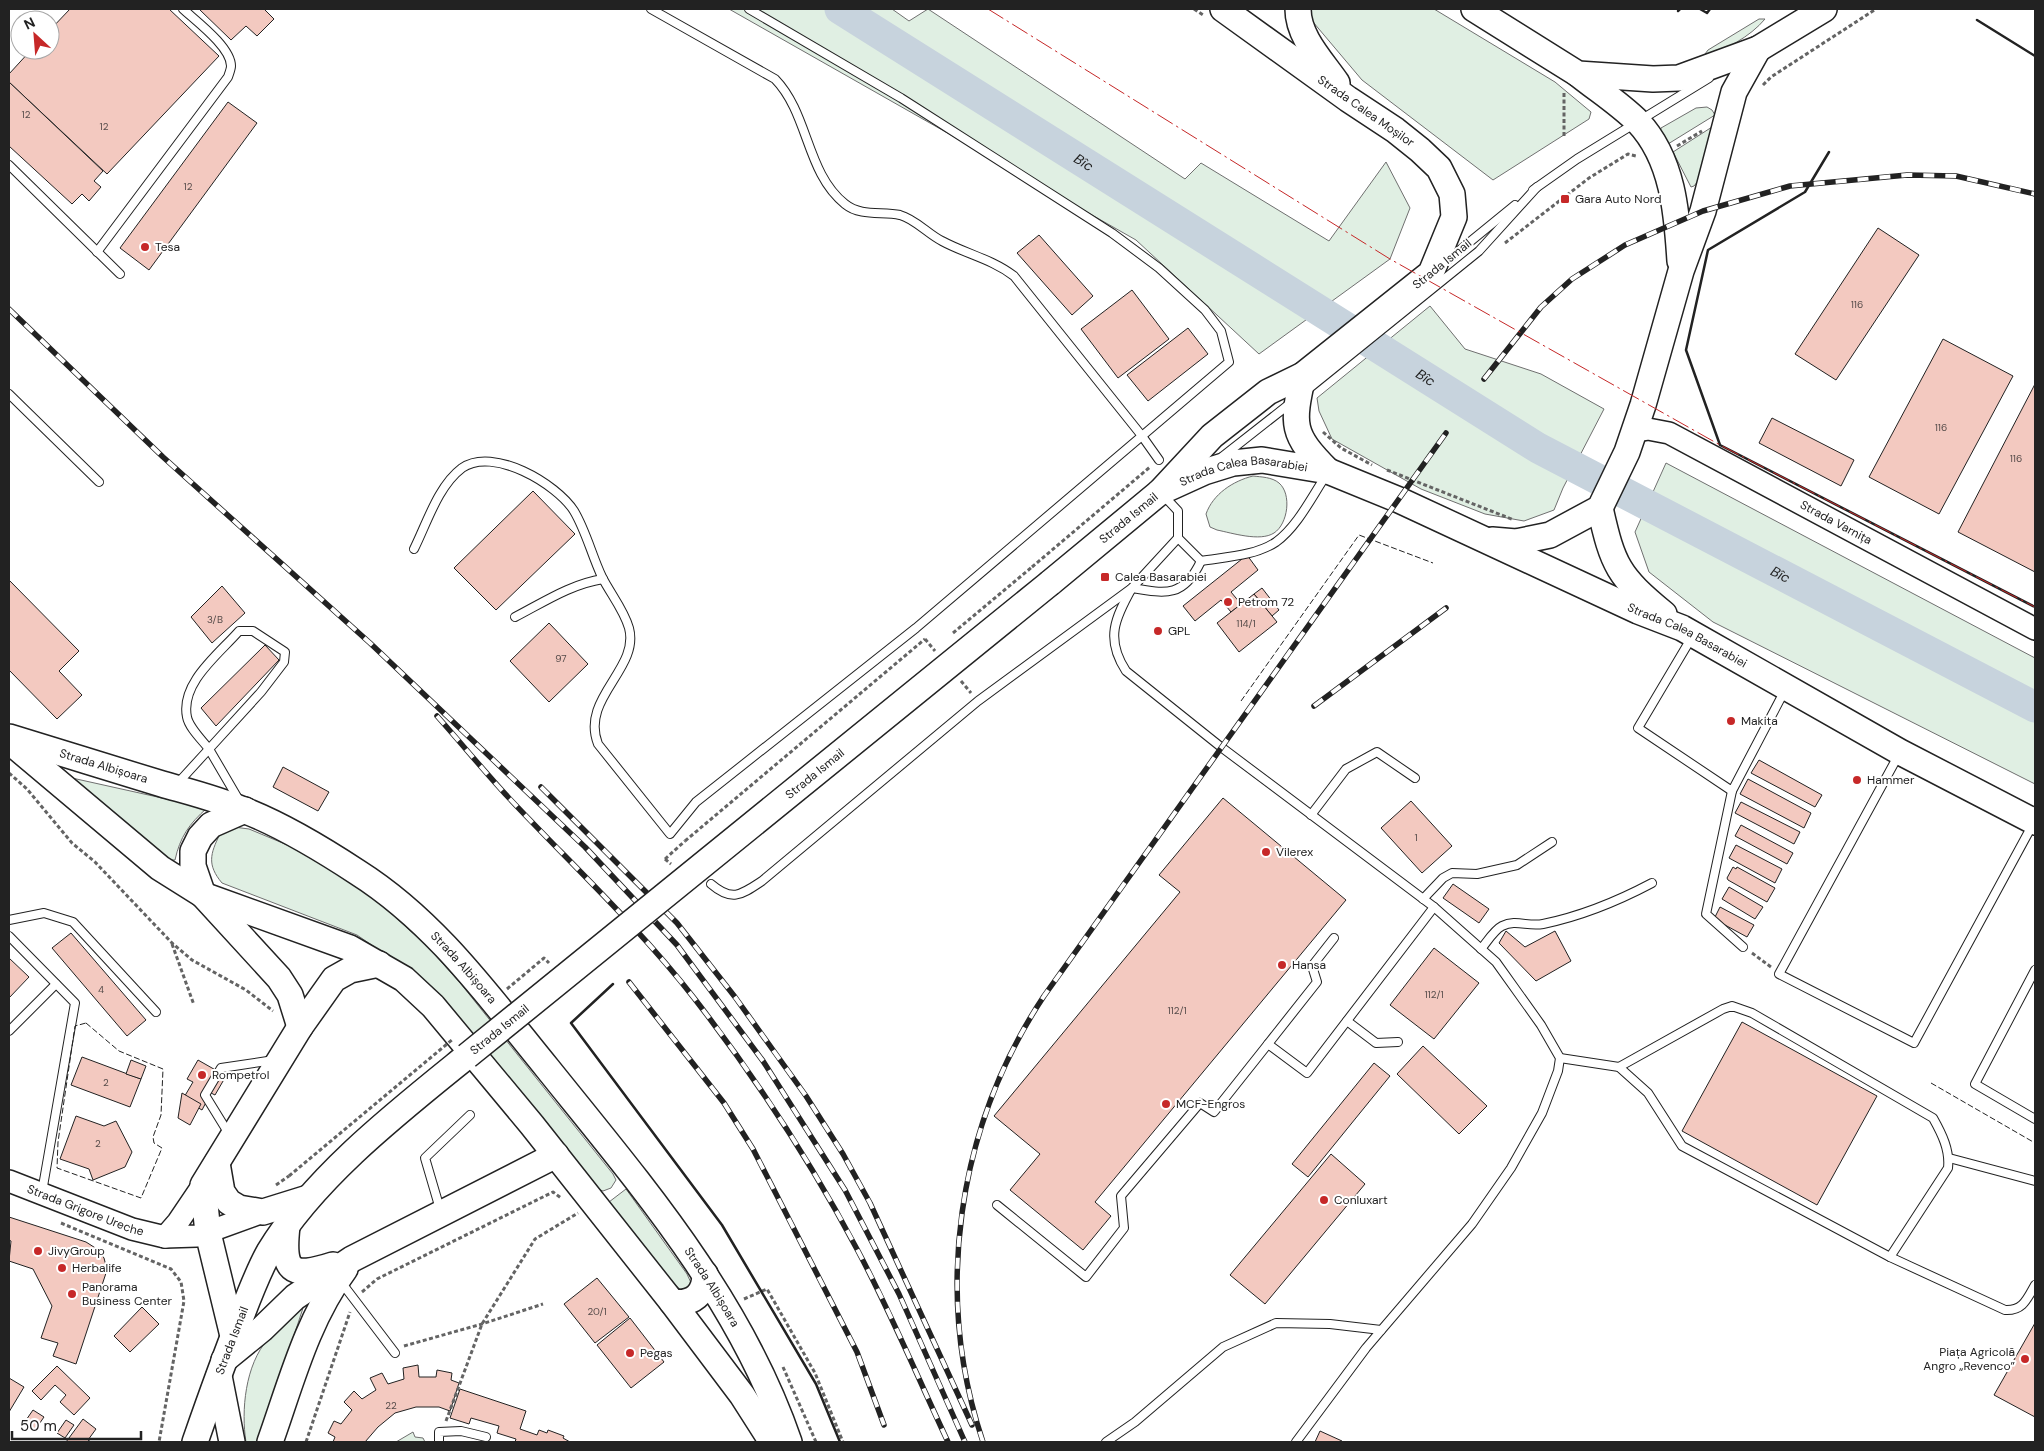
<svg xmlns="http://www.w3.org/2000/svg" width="2044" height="1451" font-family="'DM Sans',sans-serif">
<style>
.green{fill:#e0efe3;stroke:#6f6f6f}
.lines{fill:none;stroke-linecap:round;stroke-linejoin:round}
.river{stroke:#c7d3dd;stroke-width:31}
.building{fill:#f3c9c0;stroke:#222}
.lane-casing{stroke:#222;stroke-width:10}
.secondary-casing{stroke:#222;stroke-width:24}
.primary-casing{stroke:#222;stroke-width:28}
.path{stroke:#646464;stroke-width:3;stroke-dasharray:4 2.5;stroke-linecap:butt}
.lane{stroke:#fff;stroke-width:8}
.secondary{stroke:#fff;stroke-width:21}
.primary{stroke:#fff;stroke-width:25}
.rail-casing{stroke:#222;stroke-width:5.5}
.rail{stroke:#fff;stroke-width:4;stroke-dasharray:11;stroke-linecap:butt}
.primary-bridge-casing{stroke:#222;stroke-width:28;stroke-linecap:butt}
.path-bridge{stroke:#646464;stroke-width:3;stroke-dasharray:4 2.5;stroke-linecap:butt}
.primary-bridge{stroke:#fff;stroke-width:25}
.fence{stroke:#222;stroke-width:1;stroke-dasharray:6 2.5;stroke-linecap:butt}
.wall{stroke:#222;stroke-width:2.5}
.power{stroke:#c62828;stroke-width:1;stroke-dasharray:18 4 2.5 4;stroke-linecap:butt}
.poi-dot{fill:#c62828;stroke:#fff;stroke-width:2}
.labels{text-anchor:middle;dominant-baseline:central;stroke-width:4;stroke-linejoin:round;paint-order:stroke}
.number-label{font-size:10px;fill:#564c4a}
.street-label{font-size:12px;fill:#222;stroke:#fff}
.poi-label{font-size:12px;fill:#222;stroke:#fff;text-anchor:start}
.water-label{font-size:14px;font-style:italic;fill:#222;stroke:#fff}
</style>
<rect width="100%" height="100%" fill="#fff"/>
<!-- green -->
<g class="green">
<polygon points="729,9 892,9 909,21 928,9 1185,179 1201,163 1329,241 1386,162 1410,208 1390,259 1259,354 1136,240"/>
<polygon points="1308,9 1434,9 1555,82 1591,112 1589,119 1493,180 1362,80 1313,22"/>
<path d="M 1759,19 L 1765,19 C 1750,37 1725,50 1702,58 L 1708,50 Z"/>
<polygon points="1707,107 1712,110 1715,115 1668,144 1660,132 1661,128 1696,108"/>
<polygon points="1712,127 1699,180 1694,186 1691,187 1673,152"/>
<polygon points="1430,306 1465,349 1541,374 1604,409 1563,488 1554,510 1524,521 1485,514 1421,489 1332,439 1319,411 1317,398"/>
<polygon points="1666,463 2035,658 2035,784 1713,622 1649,572 1635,532"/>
<path d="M 1253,476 C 1261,477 1272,477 1279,483 C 1292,494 1288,524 1274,533 C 1260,542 1232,533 1217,530 L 1210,527 L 1206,514 C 1213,494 1233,481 1253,476 Z"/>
<path d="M 72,778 L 207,808 C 189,824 180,837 175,860 L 169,860 Z"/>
<path d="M 234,827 L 249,829 L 297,849 L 335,871 L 383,906 L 427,946 L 461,984 L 613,1174 L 616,1180 L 611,1188 L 603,1191 L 595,1188 L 421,979 L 357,935 L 222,883 C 207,865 210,854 220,834 Z"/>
<polygon points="626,1189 687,1274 692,1285 688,1290 682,1291 674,1284 609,1202"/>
<path d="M 304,1305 L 259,1442 L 246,1442 C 241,1411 245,1365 268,1339 C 279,1327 292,1316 304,1305 Z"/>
<polygon points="413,1432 415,1437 423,1438 425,1442 396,1442"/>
</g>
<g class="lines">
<!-- river -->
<path class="river" id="s1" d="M 840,9 L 1538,448 L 2035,707"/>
</g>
<!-- building -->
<g class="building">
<polygon points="70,9 169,9 219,56 107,174 9,82 9,74 31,50 50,50 50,30"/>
<polygon points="199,9 264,9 274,19 257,36 246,26 231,40"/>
<polygon points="9,82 103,171 94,181 101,187 89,201 82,194 72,204 9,146"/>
<polygon points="228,102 257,123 149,270 120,248"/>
<polygon points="1878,228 1919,255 1836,380 1795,354"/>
<polygon points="1039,235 1093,296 1072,315 1017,253"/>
<polygon points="1132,290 1169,339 1118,378 1081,329"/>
<polygon points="1188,328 1208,354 1148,401 1127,375"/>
<polygon points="1943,339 2013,376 1939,514 1869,477"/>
<polygon points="2035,384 2035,572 1958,532"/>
<polygon points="1772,418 1854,460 1841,486 1759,443"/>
<polygon points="533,491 575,534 496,610 454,568"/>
<polygon points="1247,555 1258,570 1231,592 1241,604 1231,612 1221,600 1195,621 1183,606"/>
<polygon points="9,580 79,651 59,671 82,695 57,719 9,670"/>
<polygon points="222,586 245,613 212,643 191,617"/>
<polygon points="1262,588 1279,610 1272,616 1254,594"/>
<polygon points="1254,594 1277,622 1239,652 1217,623"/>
<polygon points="549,623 588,664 549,702 510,661"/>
<polygon points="265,645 279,660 216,726 201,708"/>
<polygon points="1759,760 1822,795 1815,807 1751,773"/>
<polygon points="283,767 329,792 318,811 273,787"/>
<polygon points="1748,779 1811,813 1804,828 1740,794"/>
<polygon points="1223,798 1346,900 1095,1202 1111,1216 1083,1250 1010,1190 1040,1154 994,1116 1180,892 1159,875"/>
<polygon points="1411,801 1452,846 1422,873 1381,828"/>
<polygon points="1741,802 1800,832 1794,844 1735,813"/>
<polygon points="1741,825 1793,853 1787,864 1735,836"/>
<polygon points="1736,845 1782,869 1775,883 1729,858"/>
<polygon points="1733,867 1736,869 1737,867 1775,888 1767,902 1728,880 1727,878"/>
<polygon points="1453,884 1489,909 1479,923 1443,898"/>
<polygon points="1729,887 1763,907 1755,919 1722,899"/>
<polygon points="1720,907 1754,925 1747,937 1714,919"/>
<polygon points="1506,931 1525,947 1555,931 1571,961 1536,981 1499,943"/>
<polygon points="71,933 146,1020 127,1036 52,948"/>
<polygon points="1434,948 1479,983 1434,1039 1390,1005"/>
<polygon points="9,958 29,977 9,998"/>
<polygon points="1742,1022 1877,1096 1817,1205 1682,1131"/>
<polygon points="1423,1046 1487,1106 1459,1134 1397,1074"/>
<polygon points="82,1057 141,1079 130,1107 71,1085"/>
<polygon points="131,1060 146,1066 141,1079 126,1074"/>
<polygon points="198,1060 226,1076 215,1095 211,1093 202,1110 183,1099 193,1082 187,1079"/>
<polygon points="1374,1063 1390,1076 1308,1177 1292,1164"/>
<polygon points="182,1093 201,1104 190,1125 178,1118"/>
<polygon points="76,1116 104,1126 116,1121 132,1152 125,1167 93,1180 89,1169 60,1159"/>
<polygon points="1331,1154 1365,1184 1265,1304 1230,1275"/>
<polygon points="9,1217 86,1242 97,1249 104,1258 107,1270 76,1364 53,1356 58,1343 41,1338 52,1306 33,1269 9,1261 11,1241 9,1240"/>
<polygon points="597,1278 629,1317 595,1343 564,1304"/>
<polygon points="142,1307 159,1324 130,1352 114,1336"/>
<polygon points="630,1318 664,1362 631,1388 597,1345"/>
<polygon points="2035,1323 2035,1417 1994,1395"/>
<polygon points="418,1365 419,1377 436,1377 437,1370 452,1373 451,1380 459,1383 450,1411 439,1407 416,1407 395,1413 378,1427 365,1442 333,1442 335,1437 328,1433 334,1421 341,1424 352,1410 344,1402 354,1391 362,1399 376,1390 370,1378 382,1373 388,1384 404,1379 403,1368"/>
<polygon points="57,1366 90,1398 74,1415 60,1402 66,1395 55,1385 41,1400 32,1391"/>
<polygon points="9,1378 24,1387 9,1412"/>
<polygon points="460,1389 526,1411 520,1429 537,1435 539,1430 547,1433 548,1430 564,1436 563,1438 570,1442 515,1442 516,1439 497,1433 499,1426 471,1418 469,1424 450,1418"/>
<polygon points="33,1410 44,1417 35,1430 24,1423"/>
<polygon points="83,1419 96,1429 88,1440 91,1442 66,1442"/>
<polygon points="66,1420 74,1425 65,1438 57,1433"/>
<polygon points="1320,1431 1342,1441 1342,1442 1315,1442"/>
</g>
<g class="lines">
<!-- lane casing -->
<g class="lane-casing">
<g id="lane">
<path d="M 651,9 L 775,79 C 809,114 806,173 845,204 C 861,217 882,211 900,215 C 915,219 928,234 942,241 C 966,254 992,259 1014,276 L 1142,436 L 1159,460"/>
<polyline points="9,165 120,274"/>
<polyline points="1533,190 1577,159 1709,78"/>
<path d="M 97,252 L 228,77 C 229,74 231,69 231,66 C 231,47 196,21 183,9"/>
<polyline points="1444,263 1515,205"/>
<polyline points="1307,390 1479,251 1537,187"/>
<polyline points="9,394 99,482"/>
<polyline points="1222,457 1292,402"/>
<path d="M 1178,538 L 1201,561 C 1184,597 1167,594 1132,588 C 1115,618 1105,639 1126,671 L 1221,747 L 1434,907 L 1496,962 L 1541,1025 L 1560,1058 L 1558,1071 L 1542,1113 L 1511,1168 L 1472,1224 L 1366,1348 L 1296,1442"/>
<path d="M 414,549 C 427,523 438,486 462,468 C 493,446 557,484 574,511 C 586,531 592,556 602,577 C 610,593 624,610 629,628 C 640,669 580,698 598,744 L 670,834 L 696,802 L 916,628 L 1229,362 L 1221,331 L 1205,310 L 1159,268 L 1112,233 L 901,98 L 749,9"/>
<path d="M 1201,561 C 1225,557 1255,556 1276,542 C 1298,526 1312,496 1327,474"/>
<path d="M 515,617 C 544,602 571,584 603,579"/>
<path d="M 239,631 L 253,631 L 285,652 L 284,662 L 261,692 L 209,749 C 203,741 189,728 187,717 C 180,683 219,654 239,631 Z"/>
<polyline points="1692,637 1638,728 1732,791 1785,690"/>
<polyline points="1898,756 1779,974 1914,1043 2033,824"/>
<polyline points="177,784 209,749 240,802"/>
<polyline points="1732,791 1706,914 1743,947"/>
<polyline points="1311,815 1346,769 1377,752 1415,778"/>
<path d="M 711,884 C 732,902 741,895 762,881 L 978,701 L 1132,588 L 1178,538 L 1178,511 L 1163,495"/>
<polyline points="1423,899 1443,878 1452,873 1477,874 1517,865 1552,842"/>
<polyline points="9,920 44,913 73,922 156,1012"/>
<polyline points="9,936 75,1003 42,1192"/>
<path d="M 1481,949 C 1487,942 1494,930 1502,926 C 1516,919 1528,927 1543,924 C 1582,916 1618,901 1652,883"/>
<polyline points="2035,970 1975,1084 2035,1119"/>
<polyline points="1347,1021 1376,1043 1398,1042"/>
<polyline points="9,1031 56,984"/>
<polyline points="1268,1044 1317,982 1312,966 1334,938"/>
<path d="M 1560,1058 L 1619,1067 L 1648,1093 L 1682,1146 L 1890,1257 L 2005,1310 C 2023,1311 2027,1299 2035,1285"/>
<path d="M 1619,1067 L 1723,1009 L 1732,1006 L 1752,1013 L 1933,1118 C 1942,1134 1950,1150 1948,1168 L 1890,1257"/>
<polyline points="229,1134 205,1095 221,1068 274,1060"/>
<polyline points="1949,1158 2035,1181"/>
<polyline points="997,1205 1086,1277 1124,1228 1121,1196 1200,1103 1214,1112 1268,1044 1307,1073 1434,907"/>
<polyline points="440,1209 425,1158 470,1115"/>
<polyline points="341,1282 395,1353"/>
<polyline points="439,1442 439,1432 461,1431 486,1437"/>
<polyline points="1106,1442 1135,1422 1223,1347 1276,1323 1330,1324 1381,1330"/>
</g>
</g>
<!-- secondary casing -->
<g class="secondary-casing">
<g id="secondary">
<path id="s2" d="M 1634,431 L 1648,429 L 1669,433 L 2035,629"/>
<path id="s3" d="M 9,1181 L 132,1229 L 165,1237 L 197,1236 L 263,1212"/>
<polyline points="165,1237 178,1222 203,1185"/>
</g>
</g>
<!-- primary casing -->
<g class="primary-casing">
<g id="primary">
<path d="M 1298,9 C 1298,37 1322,61 1337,83"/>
<polyline points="1474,9 1578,74 1653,79 1679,78 1758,49 1824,9"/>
<path d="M 1578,74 C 1598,90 1620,104 1638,122 C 1673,159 1677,213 1680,261"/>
<path d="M 1303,375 C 1292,425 1291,434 1328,471"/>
<path id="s4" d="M 1160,492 L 1204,472 L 1233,463 L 1262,460 L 1328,471 L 1399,500 L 1638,611 L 1682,628 L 1900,752 L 2035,822"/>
<path d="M 1600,508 C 1613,566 1618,576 1664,614"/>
<polyline points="1492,540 1516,542 1550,535 1600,508 1627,452 1643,405 1681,271 1703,211 1734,92 1758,49"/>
<path id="s5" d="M 1050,583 L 1160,492 L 1212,436 L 1268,392 L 1303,375 L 1431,273 L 1454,217 L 1452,194 L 1439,168 L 1420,150 L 1395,130 L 1348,99 L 1223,9"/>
<path id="s6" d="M 9,737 C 60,753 111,768 162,784 C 190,792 219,799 246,811 C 284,826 322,849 357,872 C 436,922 489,997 548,1069 C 641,1185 740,1299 789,1442"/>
<polyline points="9,741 160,868 203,895 350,948 404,979 433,1006 532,1125 672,1302 742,1395 772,1442"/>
<polyline points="245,810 211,825 200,837 193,851 193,866 203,895 279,978 290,995 300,1027"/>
<polyline points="217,1163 222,1192 229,1202 239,1208 263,1212 308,1198"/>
<path d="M 287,1226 C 282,1271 290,1279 333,1265"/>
<path d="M 672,1302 C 693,1305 705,1294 705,1274"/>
<polyline points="233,1336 208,1233 203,1185 300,1027 334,979 350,970 379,964"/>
<polyline points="224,1360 262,1329 295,1297 352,1259 556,1155"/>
<polyline points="219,1376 232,1442"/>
<path id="s7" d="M 195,1442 C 210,1399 225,1357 242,1314 C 250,1293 258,1272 269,1252 C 314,1177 399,1111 467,1056"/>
<path d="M 270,1442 C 291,1383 307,1320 345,1269"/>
</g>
</g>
<!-- path -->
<g class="path">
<polyline points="1194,9 1203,15"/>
<polyline points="1763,85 1771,77 1876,9"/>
<polyline points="1564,93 1564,138"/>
<polyline points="1677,146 1702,131"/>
<polyline points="1505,243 1589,178 1628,154 1636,156"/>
<polyline points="1323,432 1341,448 1372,465"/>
<polyline points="1387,470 1514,520"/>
<polyline points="1032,567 1150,467"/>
<polyline points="925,639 935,651"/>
<polyline points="961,681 971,693"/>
<polyline points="9,773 27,789 72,843 95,862 172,943 192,960 246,990 273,1011"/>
<polyline points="685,841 925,639"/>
<polyline points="665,859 671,864"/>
<polyline points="172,944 194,1005"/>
<polyline points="1752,953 1771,967"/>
<polyline points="507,989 544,958 549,963"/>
<polyline points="276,1185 289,1176"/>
<polyline points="61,1223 171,1269 181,1282 184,1301 159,1442"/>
<polyline points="362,1292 377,1279 553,1192 561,1198"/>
<polyline points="744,1299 767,1289 815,1373 843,1442"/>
<polyline points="404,1346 482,1324 543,1304"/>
<polyline points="783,1367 816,1442"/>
<polyline points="446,1421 482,1324 535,1239 578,1213"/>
<polyline points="306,1442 350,1312"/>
</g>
<!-- lane -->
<use href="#lane" class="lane"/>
<!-- secondary -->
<use href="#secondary" class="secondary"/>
<!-- primary -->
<use href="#primary" class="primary"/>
<!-- rail casing -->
<g class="rail-casing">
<g id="rail">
<polyline points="9,309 163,457 370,643 585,847 677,945 763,1061 845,1190 899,1294 965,1442"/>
<polyline points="1484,379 1541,307 1572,279 1625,245 1703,211 1790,186 1907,175 1956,176 2035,194"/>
<polyline points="1314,706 1446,608"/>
<path d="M 437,716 C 461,743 484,771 508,797 C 571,864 638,926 694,998 C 756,1078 811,1162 858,1251 C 891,1313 918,1378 948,1442"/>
<polyline points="541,787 677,923 735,997 806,1096 843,1154 870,1203 972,1425"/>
<polyline points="629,982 724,1103 753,1149 857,1352 884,1425"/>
<path d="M 983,1442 C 933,1293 957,1127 1044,996 L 1446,433"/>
</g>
</g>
<!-- rail -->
<use href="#rail" class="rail"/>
<!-- primary-bridge casing -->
<g class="primary-bridge-casing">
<g id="primary-bridge">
<path id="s8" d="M 467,1056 L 1050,583"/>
</g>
</g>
<!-- path-bridge -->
<g class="path-bridge">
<polyline points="953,633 1032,567"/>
<polyline points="665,859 685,841"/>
<polyline points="289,1176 453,1039"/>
</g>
<!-- primary-bridge -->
<use href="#primary-bridge" class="primary-bridge"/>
<!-- fence -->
<g class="fence">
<polyline points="1241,701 1359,535 1433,563"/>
<polygon points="86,1023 119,1051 163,1069 161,1115 153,1137 154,1143 162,1148 141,1198 57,1168 58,1142 75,1026"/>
<polyline points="1931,1083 2035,1143"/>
</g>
<!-- wall -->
<g class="wall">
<polyline points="1700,9 1707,13 1710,9"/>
<polyline points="1678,11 1680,9"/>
<polyline points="1977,20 2035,56"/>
<polyline points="1829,152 1805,192 1708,250 1686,350 1720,445 2035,607"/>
<polyline points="613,984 571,1023 722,1225 816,1384 840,1442"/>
</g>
<!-- power -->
<polyline class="power" points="988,9 1390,259 1720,445 2035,607"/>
</g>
<!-- markers -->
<g class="poi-dot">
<rect x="1560" y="194" width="10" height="10" rx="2.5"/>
<circle cx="145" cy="247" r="5"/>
<rect x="1100" y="572" width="10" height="10" rx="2.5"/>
<circle cx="1228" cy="602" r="5"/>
<circle cx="1158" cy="631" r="5"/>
<circle cx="1731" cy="721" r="5"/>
<circle cx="1857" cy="780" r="5"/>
<circle cx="1266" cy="852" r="5"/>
<circle cx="1282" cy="965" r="5"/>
<circle cx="202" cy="1075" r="5"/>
<circle cx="1166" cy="1104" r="5"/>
<circle cx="1324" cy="1200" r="5"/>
<circle cx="38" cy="1251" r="5"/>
<circle cx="62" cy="1268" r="5"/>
<circle cx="72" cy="1294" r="5"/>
<circle cx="630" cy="1353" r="5"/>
<circle cx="2025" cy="1359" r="5"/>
</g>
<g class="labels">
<!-- number labels -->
<g class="number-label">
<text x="26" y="114">12</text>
<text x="104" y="126">12</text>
<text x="188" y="186">12</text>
<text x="1857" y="304">116</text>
<text x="1941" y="427">116</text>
<text x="2016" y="458">116</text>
<text x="215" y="619">3/B</text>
<text x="1246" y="623">114/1</text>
<text x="561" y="658">97</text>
<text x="1416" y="837">1</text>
<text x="101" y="989">4</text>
<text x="1434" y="994">112/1</text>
<text x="1177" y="1010">112/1</text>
<text x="106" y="1082">2</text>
<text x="98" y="1143">2</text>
<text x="597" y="1311">20/1</text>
<text x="391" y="1405">22</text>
</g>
<!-- street labels -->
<g class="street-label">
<text transform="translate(1366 111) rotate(35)">Strada Calea Moșilor</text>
<text transform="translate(1442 264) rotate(-39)">Strada Ismail</text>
<text stroke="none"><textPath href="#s4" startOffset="88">Strada Calea Basarabiei</textPath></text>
<text stroke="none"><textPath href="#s5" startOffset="102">Strada Ismail</textPath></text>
<text stroke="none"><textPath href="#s2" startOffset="225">Strada Varnița</textPath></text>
<text stroke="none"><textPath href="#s4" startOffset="570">Strada Calea Basarabiei</textPath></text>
<text stroke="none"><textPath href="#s6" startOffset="99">Strada Albișoara</textPath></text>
<text stroke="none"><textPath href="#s8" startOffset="448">Strada Ismail</textPath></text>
<text stroke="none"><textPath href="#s6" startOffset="519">Strada Albișoara</textPath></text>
<text stroke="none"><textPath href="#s8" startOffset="42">Strada Ismail</textPath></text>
<text stroke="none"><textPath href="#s3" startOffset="82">Strada Grigore Ureche</textPath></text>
<text stroke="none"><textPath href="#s6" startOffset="924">Strada Albișoara</textPath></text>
<text stroke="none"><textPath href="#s7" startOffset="108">Strada Ismail</textPath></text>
</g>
<!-- poi labels -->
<g class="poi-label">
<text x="1575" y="199">Gara Auto Nord</text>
<text x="155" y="247">Tesa</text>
<text x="1115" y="577">Calea Basarabiei</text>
<text x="1238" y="602">Petrom 72</text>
<text x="1168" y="631">GPL</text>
<text x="1741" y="721">Makita</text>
<text x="1867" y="780">Hammer</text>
<text x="1276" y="852">Vilerex</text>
<text x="1292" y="965">Hansa</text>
<text x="212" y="1075">Rompetrol</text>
<text x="1176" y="1104">MCF-Engros</text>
<text x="1334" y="1200">Conluxart</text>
<text x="48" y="1251">JivyGroup</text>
<text x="72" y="1268">Herbalife</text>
<text x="82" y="1287">Panorama<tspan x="82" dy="14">Business Center</tspan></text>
<text x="2015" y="1352" text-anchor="end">Piața Agricolă<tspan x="2015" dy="14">Angro „Revenco”</tspan></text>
<text x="640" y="1353">Pegas</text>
</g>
<!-- water labels -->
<g class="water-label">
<text stroke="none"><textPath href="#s1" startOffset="288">Bîc</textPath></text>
<text stroke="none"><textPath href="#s1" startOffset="692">Bîc</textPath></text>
<text stroke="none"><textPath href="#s1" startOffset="1098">Bîc</textPath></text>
</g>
</g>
<!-- border -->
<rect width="2044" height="1451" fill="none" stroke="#222222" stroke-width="20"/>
<!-- north arrow -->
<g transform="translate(35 35) rotate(334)"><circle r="24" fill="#ffffff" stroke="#a7a7a7"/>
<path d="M0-4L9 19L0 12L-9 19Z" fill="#c62828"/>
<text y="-8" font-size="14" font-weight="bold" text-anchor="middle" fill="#222222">N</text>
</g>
<!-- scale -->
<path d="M12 1431v8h129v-8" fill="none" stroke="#222222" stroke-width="2.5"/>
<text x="20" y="1431" font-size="15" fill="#222222" stroke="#ffffff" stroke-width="4" paint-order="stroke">50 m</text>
</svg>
